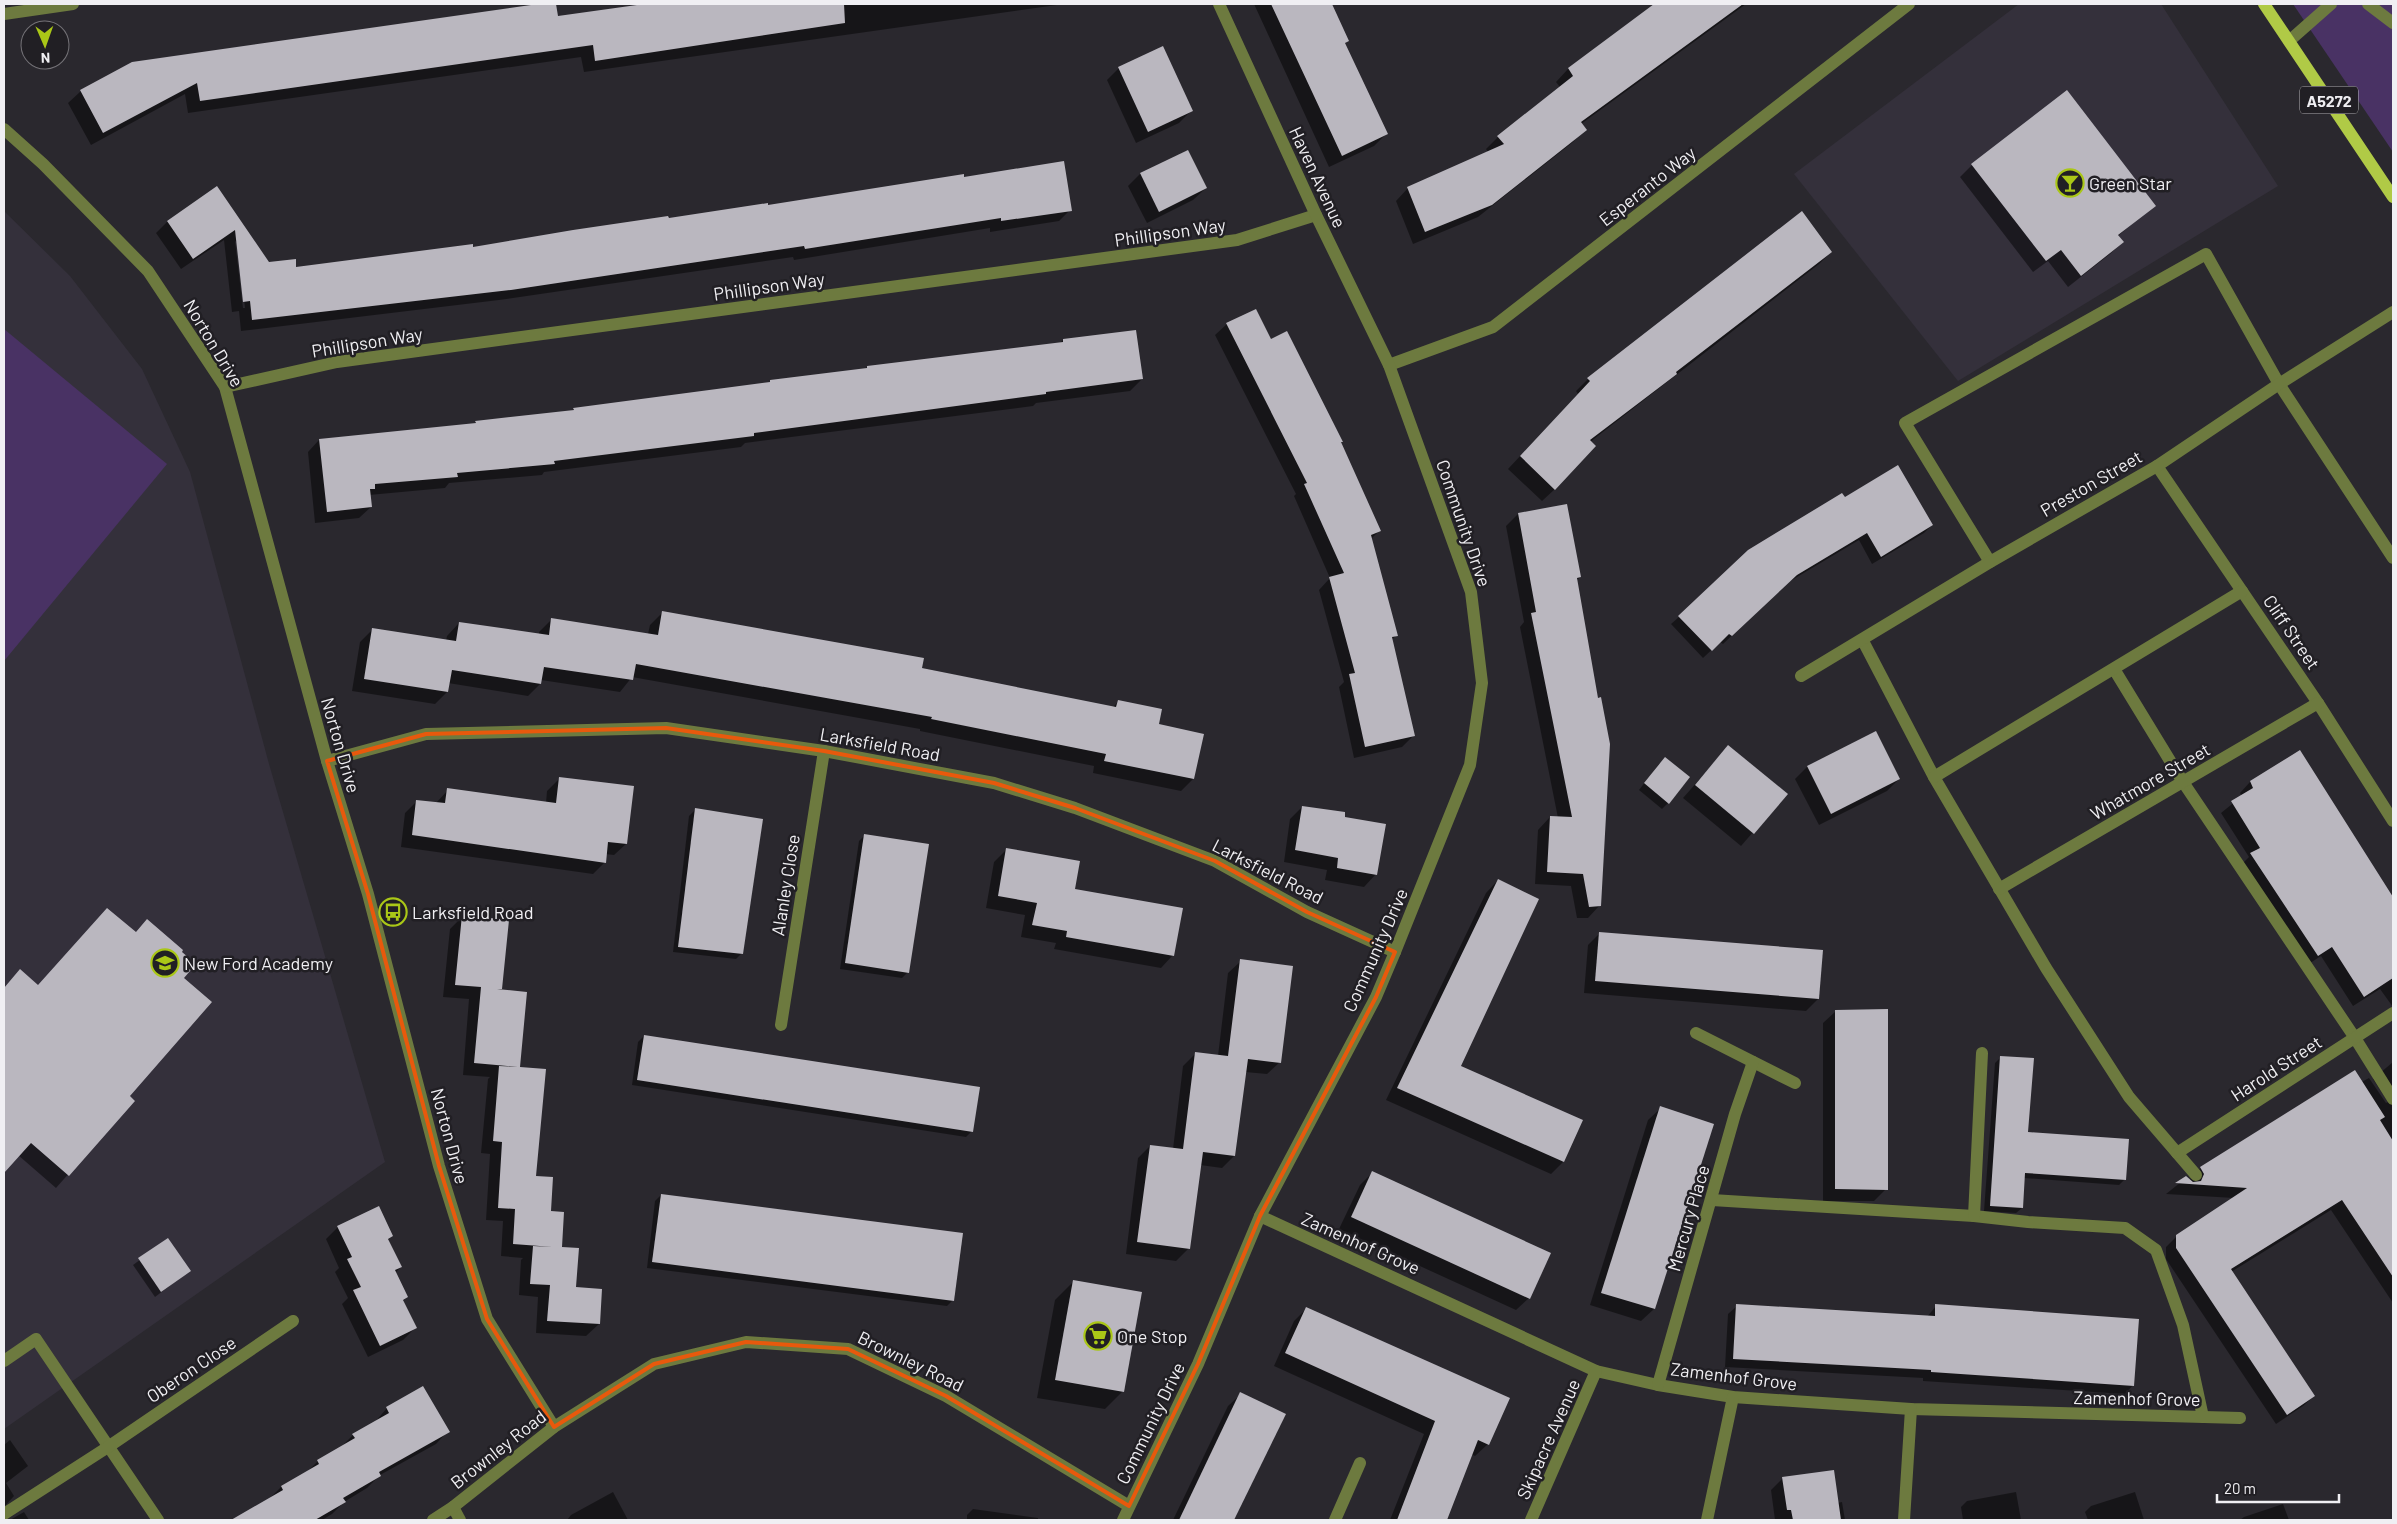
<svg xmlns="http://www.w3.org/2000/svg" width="2397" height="1524" font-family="Barlow,sans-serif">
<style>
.built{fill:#34303b}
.green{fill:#493264}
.shadow{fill:#0007;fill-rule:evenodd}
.building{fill:#bab7bf}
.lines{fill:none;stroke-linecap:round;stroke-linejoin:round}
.minor{stroke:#6d7a3f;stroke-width:12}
.major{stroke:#b0ca46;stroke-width:12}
.marked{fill:none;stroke:#e8590c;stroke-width:4;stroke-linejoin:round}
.labels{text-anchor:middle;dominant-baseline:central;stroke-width:5;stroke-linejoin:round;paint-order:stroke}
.shield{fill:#211f24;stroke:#b2b1b5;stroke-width:1}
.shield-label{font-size:16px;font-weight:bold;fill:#f0eff3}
.street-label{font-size:18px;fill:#f0eff3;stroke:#211f24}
.poi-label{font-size:18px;fill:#f0eff3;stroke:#211f24;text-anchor:start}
</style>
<rect width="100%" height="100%" fill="#2a282e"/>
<!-- built -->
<g class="built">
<polygon points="2019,4 2161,4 2278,186 1958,381 1794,174"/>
<polygon points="4,211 70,276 142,369 190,472 269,764 385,1162 4,1429"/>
</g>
<!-- green -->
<g class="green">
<polygon points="2293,4 2393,4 2393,152"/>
<polygon points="4,329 167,464 4,661"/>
</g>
<!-- shadow -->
<g class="shadow">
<polygon points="546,4 555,4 557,17 651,4 1064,4 584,72 581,57 188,113 185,94 91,145 68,103 81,91 264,45"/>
<polygon points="1254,4 1331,4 1347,41 1344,44 1386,134 1374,146 1329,167"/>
<polygon points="1660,4 1746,4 1581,124 1585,129 1573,142 1478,217 1413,244 1396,201 1408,188 1488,152 1486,149 1498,137 1560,87 1556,82 1568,69"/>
<polygon points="1119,68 1191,111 1179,123 1136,143 1107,80"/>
<polygon points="1187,151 1206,188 1193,200 1147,223 1128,186 1140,174"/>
<polygon points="1972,165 2154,205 2118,236 2123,242 2110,254 2068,287 2048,261 2033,272 1960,177"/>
<path d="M 963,179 L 1070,210 L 1059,221 L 990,232 L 990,228 L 794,260 L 793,257 L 499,300 L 241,331 L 239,311 L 232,312 L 224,240 L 181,269 L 156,233 L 167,222 L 216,188 L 269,263 L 295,268 L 472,248 ZM 235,241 L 238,243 L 245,308 L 243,308 Z"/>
<polygon points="1831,252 1819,264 1590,442 1555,489 1542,501 1508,469 1578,394 1576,391 1588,379"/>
<polygon points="1256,311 1270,340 1340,443 1379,531 1371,539 1396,635 1392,640 1414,735 1402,747 1354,758 1339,687 1344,682 1319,590 1330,578 1294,496 1296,494 1215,335 1227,324"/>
<polygon points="1063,340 1142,379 1130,391 1036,403 1033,406 745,443 741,447 544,472 542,475 449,483 445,488 369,495 371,507 359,518 315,523 308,452 319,440 474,424 476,422 571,411 574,409 768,384 865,369 867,367 1060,343"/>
<polygon points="1845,499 1932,525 1924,533 1872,564 1859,540 1787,583 1723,644 1720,642 1703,658 1671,624 1679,617"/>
<polygon points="1518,514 1580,577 1576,581 1600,905 1588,918 1577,918 1571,886 1535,884 1538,830 1550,817 1558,818 1520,627 1524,622 1506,526"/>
<polygon points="662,613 1112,708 1118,702 1157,725 1193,779 1181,791 1093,773 1094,766 920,731 920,729 632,677 620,692 541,680 540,684 528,696 448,683 447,692 435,704 352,691 360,642 372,630 446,641 447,636 459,623 539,635 539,632 552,619 648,634 650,625"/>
<polygon points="1876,733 1899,779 1887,791 1819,825 1795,779 1807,767"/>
<polygon points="1728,747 1786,794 1741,846 1683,798"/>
<polygon points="2299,752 2393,899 2393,1007 2380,989 2353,1006 2321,956 2307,965 2241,865 2249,857 2221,813 2242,796 2240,793 2250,782"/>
<polygon points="1659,764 1668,803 1662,809 1639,790"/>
<polygon points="559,779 626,844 614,855 605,854 605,862 593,874 401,847 405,813 417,801 436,803 448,790 546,803 547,791"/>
<polygon points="1302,807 1343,818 1376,874 1364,887 1325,880 1327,870 1284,862 1290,819"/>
<polygon points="695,810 742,953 736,959 673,952 689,816"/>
<polygon points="865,835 908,972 902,978 840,969 859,841"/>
<polygon points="1006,850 1073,890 1173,955 1161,968 1054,949 1056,943 1021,937 1025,915 986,908 994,862"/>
<polygon points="1498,880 1459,1066 1563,1162 1551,1174 1386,1100 1486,893"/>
<polygon points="107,909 183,978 128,1097 133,1101 56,1188 18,1155 4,1171 4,988 20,971 38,986"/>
<polygon points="463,916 501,989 500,990 519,1068 534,1177 550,1212 575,1288 599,1324 586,1336 536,1333 538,1297 519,1295 521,1260 523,1258 501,1256 503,1221 486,1220 490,1154 481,1153 488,1079 490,1077 463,1075 469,999 443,997 450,929"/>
<polygon points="1600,933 1818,999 1806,1011 1584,993 1588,945"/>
<polygon points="1241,961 1280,1062 1267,1074 1245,1072 1234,1156 1222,1168 1200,1165 1189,1248 1176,1261 1126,1254 1138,1158 1150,1146 1173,1149 1183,1066 1196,1053 1218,1056 1228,973"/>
<polygon points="1836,1011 1886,1189 1874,1201 1823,1201 1823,1023"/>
<polygon points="644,1036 972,1131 966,1137 632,1085 638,1042"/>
<polygon points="2001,1057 2027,1133 2125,1179 2119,1185 2024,1178 2022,1208 2016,1213 1984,1211 1995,1063"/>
<polygon points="2393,1062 2393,1303 2331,1210 2231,1272 2314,1396 2303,1406 2276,1424 2166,1259 2166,1247 2177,1236 2234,1198 2166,1194 2186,1178 2189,1180 2201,1168 2369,1078 2386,1103 2388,1102 2373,1079"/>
<polygon points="1661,1108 1712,1124 1654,1309 1641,1321 1590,1305 1648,1120"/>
<polygon points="1372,1173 1529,1298 1516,1310 1339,1229 1360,1185"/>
<polygon points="661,1195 953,1300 947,1306 647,1268 655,1201"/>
<polygon points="338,1227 392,1236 388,1240 401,1267 395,1273 407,1297 402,1302 415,1328 403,1340 368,1357 342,1304 348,1298 335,1272 339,1268 326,1239"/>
<polygon points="167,1240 189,1271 155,1297 133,1265"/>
<polygon points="1073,1282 1123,1391 1105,1409 1037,1398 1055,1300"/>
<polygon points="1737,1306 1927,1317 1936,1306 2133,1385 2125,1394 1923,1381 1923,1378 1725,1367 1728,1314"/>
<polygon points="1306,1309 1488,1444 1475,1456 1471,1454 1446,1520 1390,1520 1424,1434 1274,1366 1294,1321"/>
<polygon points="1241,1394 1284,1415 1233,1520 1173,1520 1228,1406"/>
<polygon points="387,1408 448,1431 436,1444 380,1475 367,1488 344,1502 332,1514 322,1520 237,1520 269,1499 281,1487 306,1473 318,1461 340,1448 353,1435 375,1422"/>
<polygon points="10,1440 28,1466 6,1483 14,1496 4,1507 4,1445"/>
<polygon points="1783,1478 1837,1503 1842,1502 1845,1520 1775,1520 1771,1490"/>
<polygon points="613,1492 628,1520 567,1520 571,1515"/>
<polygon points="2016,1492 2021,1520 1963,1520 1961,1507 1967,1501"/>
<polygon points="2135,1492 2144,1520 2088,1520 2085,1512 2091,1506"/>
<polygon points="2283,1504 2289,1520 2240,1520 2244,1517"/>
<polygon points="973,1509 1038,1518 1038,1520 967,1520 967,1515"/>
<polygon points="24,1512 29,1520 10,1520"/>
</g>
<!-- building -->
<g class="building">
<polygon points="538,4 556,4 558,16 644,4 844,4 845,23 595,61 593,45 200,101 197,83 103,133 80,90 132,62"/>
<polygon points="1271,4 1332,4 1349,41 1345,43 1388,134 1342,156"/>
<polygon points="1654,4 1743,4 1581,122 1587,130 1492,205 1425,232 1407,187 1504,144 1497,136 1573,76 1568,68"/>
<polygon points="1163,46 1193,111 1148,132 1118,67"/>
<polygon points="2067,90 2156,206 2118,235 2124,242 2081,276 2061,250 2046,261 1971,164"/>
<polygon points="1188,150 1207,188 1159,212 1140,173"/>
<polygon points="1064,161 1072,211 1001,221 1001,218 805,249 804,246 511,290 252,320 250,301 243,302 235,230 193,259 167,221 217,186 269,262 296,259 296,267 473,244 473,247 573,230 668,216 669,218 768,203 768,205 964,174 964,177"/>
<polygon points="1802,211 1832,252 1676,372 1677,374 1590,440 1596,446 1555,490 1520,456 1590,381 1587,378"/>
<polygon points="1256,309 1271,339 1287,331 1343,442 1341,442 1381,531 1371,535 1398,636 1392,637 1415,736 1365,747 1349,674 1355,673 1329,577 1344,573 1304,484 1307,483 1226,323"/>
<polygon points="1136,330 1143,379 1046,392 1046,394 754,433 754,436 554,461 555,464 457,473 458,477 375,484 375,489 370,489 372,507 327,512 319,439 476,423 475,421 574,410 573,408 770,382 770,380 867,368 867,366 1063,342 1063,339"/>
<polygon points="1898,465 1933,525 1881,557 1867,533 1797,575 1732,636 1729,634 1712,651 1678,616 1748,550 1842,493 1845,497"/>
<polygon points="1567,504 1581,577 1577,578 1598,698 1601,697 1610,744 1601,906 1589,907 1583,874 1547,872 1550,816 1572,817 1531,613 1536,612 1518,513"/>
<polygon points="662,611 924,658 922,668 1116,707 1118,700 1162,709 1159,724 1204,734 1194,779 1104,761 1106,754 931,719 932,717 636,664 633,680 544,667 541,684 452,670 448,692 364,679 372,628 456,641 459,622 549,635 551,618 658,635"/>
<polygon points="1876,731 1900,779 1831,814 1807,766"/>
<polygon points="1728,745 1788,794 1754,834 1695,785"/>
<polygon points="2300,750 2393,897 2393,978 2364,997 2332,947 2318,956 2250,853 2260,848 2231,801 2253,788 2250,781"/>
<polygon points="1665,757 1690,777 1669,804 1644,783"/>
<polygon points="559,777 634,786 627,844 608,842 606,863 412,835 416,800 445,803 447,788 556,803"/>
<polygon points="1302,806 1345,812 1345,817 1386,824 1377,875 1337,868 1338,858 1295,850"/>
<polygon points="695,808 763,819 743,954 678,947"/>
<polygon points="864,834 929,844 909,973 845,963"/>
<polygon points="1006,848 1080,861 1075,889 1183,908 1174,956 1066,937 1067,931 1032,925 1037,903 998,896"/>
<polygon points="1498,879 1539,899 1461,1066 1583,1120 1564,1162 1397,1088"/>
<polygon points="107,908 136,932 147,919 183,950 182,952 196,964 184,978 212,1002 130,1096 135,1101 69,1176 31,1143 4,1173 4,988 20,969 38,985"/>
<polygon points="462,915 509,920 502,989 497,989 527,992 520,1067 546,1069 536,1176 553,1177 551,1211 564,1212 562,1247 579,1248 576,1287 602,1289 600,1324 547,1321 550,1285 530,1284 533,1246 553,1247 513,1244 515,1209 498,1208 502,1142 493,1141 499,1066 518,1067 474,1063 481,987 455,985"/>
<polygon points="1599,932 1823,950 1819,999 1595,981"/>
<polygon points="1240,959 1293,966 1281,1063 1248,1059 1235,1156 1203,1152 1190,1249 1137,1242 1150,1145 1183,1149 1195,1052 1228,1056"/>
<polygon points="1888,1009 1888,1190 1835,1189 1835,1010"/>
<polygon points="644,1035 980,1087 973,1132 637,1080"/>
<polygon points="2000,1056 2034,1058 2028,1132 2129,1139 2126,1180 2025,1173 2023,1208 1990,1206"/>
<polygon points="2355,1070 2385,1117 2380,1120 2393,1141 2393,1277 2342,1200 2231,1269 2315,1396 2287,1415 2176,1248 2176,1235 2247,1188 2175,1183 2186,1176 2193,1182 2201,1181 2204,1174 2200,1167"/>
<polygon points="1660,1106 1714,1124 1655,1309 1601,1293"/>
<polygon points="1372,1171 1551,1253 1530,1299 1351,1217"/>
<polygon points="661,1194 963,1233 954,1301 652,1262"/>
<polygon points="379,1206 393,1236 388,1239 402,1267 395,1270 408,1297 403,1300 417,1328 380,1346 353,1290 361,1287 347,1259 352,1257 337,1226"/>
<polygon points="168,1238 191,1271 161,1292 138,1258"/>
<polygon points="1073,1280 1142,1292 1124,1392 1055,1380"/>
<polygon points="1736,1304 1935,1316 1935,1304 2139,1319 2134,1386 1931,1372 1931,1370 1733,1359"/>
<polygon points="1306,1307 1510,1398 1489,1445 1478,1440 1447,1520 1397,1520 1435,1421 1285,1353"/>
<polygon points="423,1386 450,1432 379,1472 381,1476 343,1498 346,1502 315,1520 231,1520 283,1490 281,1486 319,1464 317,1460 355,1438 352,1434 389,1413 386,1407"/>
<polygon points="1240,1392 1286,1414 1234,1520 1179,1520"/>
<polygon points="1834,1470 1841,1520 1793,1520 1791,1510 1787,1510 1782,1477"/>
</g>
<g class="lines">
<!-- minor -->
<g class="minor">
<polyline points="2368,4 2393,23"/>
<polyline points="4,14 73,4"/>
<polyline points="2289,41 2331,4"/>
<polyline points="4,129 43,164 148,271 225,387 327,761 368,894 439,1166 487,1319 554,1427"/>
<polyline points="1389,365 1493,327 1909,4"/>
<polyline points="225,387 337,362 1237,240 1316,215"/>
<polyline points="2157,466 2318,703 2393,821"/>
<polyline points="1990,562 1905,423 2206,254 2279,384 2393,558"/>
<polyline points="1863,641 1934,777 2046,968 2129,1097 2196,1175"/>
<polyline points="2114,669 2183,782 2355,1038 2393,1099"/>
<polyline points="1801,676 1990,562 2157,466 2279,384 2393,312"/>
<polyline points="327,761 426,734 666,728 824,751 994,783 1075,808 1215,861 1307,912 1395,952"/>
<polyline points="1934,777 2242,591"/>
<polyline points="1999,889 2318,703"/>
<polyline points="781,1025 824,751"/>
<polyline points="1696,1033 1795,1083"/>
<polyline points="2177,1153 2393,1013"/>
<polyline points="1712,1200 1974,1216 2028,1222 2125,1228 2156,1250 2183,1325 2203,1417"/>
<polyline points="1260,1216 1596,1371 1658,1385 1733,1397 1911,1409 2240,1418"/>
<polyline points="1974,1216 1982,1053"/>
<polyline points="4,1361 36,1339 158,1520"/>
<polyline points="1658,1385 1735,1114 1753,1062"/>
<polyline points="453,1507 460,1520"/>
<polyline points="4,1514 108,1447 293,1321"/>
<polyline points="433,1520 453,1507 554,1427 654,1364 746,1342 848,1349 946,1396 1129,1506"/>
<polyline points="1123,1520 1198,1364 1260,1216 1376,997 1395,952 1470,765 1482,683 1471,592 1389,365 1316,215 1219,4"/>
<polyline points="1335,1520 1360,1463"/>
<polyline points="1531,1520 1596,1371"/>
<polyline points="1707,1520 1733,1397"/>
<polyline points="1904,1520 1911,1409"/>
</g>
<!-- major -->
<polyline class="major" points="2264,4 2393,197"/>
</g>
<!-- marked area -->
<path class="marked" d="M 666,728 L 824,751 L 994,783 L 1075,808 L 1215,861 L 1307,912 L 1395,952 L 1376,997 L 1260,1216 L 1198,1364 L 1129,1506 L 946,1396 L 848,1349 L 746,1342 L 654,1364 L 554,1427 L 487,1319 L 439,1166 L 368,894 L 327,761 L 426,734 Z"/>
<!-- icons -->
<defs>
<g id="bar-ring" transform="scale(1.4375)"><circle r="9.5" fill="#211f24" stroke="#aac717" stroke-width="1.5"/><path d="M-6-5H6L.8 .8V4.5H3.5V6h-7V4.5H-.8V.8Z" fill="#aac717"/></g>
<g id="bus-ring" transform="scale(1.4375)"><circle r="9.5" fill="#211f24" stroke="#aac717" stroke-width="1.5"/><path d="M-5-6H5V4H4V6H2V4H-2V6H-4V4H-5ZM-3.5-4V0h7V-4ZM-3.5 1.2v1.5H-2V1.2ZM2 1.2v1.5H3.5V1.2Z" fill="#aac717"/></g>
<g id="school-ring" transform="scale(1.4375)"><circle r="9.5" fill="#211f24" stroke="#aac717" stroke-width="1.5"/><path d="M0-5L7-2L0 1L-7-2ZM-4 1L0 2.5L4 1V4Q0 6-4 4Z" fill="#aac717"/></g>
<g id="supermarket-ring" transform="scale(1.4375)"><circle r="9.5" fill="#211f24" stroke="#aac717" stroke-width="1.5"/><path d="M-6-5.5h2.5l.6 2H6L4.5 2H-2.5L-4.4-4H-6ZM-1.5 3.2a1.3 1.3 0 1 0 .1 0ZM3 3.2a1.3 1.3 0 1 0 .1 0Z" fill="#aac717"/></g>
</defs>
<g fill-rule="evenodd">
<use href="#bar-ring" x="2070" y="183"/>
<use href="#bus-ring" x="393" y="912"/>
<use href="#school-ring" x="165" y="963"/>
<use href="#supermarket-ring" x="1098" y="1336"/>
</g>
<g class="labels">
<!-- shield labels -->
<rect class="shield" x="2300" y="86.5" width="58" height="27" rx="4"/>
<g class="shield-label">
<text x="2329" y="100">A5272</text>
</g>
<!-- street labels -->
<g class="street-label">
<text transform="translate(1318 177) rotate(65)">Haven Avenue</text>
<text transform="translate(1647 186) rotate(-38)">Esperanto Way</text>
<text transform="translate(1170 232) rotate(-8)">Phillipson Way</text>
<text transform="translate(769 286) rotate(-8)">Phillipson Way</text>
<text transform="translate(367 342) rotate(-9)">Phillipson Way</text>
<text transform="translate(214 343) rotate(59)">Norton Drive</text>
<text transform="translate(2091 483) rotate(-30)">Preston Street</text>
<text transform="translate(1464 523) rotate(71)">Community Drive</text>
<text transform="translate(2292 632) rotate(56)">Cliff Street</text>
<text transform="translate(880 744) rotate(10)">Larksfield Road</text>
<text transform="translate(341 745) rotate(74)">Norton Drive</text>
<text transform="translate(2150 781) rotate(-30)">Whatmore Street</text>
<text transform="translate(1268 871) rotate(27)">Larksfield Road</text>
<text transform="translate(785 885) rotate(-81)">Alanley Close</text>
<text transform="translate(1375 950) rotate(-66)">Community Drive</text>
<text transform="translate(2276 1068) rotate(-33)">Harold Street</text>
<text transform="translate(450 1136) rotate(75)">Norton Drive</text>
<text transform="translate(1688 1218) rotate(-74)">Mercury Place</text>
<text transform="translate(1361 1243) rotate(24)">Zamenhof Grove</text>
<text transform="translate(911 1361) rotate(26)">Brownley Road</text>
<text transform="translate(191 1369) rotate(-34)">Oberon Close</text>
<text transform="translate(1734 1376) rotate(7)">Zamenhof Grove</text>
<text transform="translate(2137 1398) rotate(1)">Zamenhof Grove</text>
<text transform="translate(1150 1423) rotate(-64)">Community Drive</text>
<text transform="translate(1548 1439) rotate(-66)">Skipacre Avenue</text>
<text transform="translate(498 1449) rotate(-38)">Brownley Road</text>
</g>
<!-- poi labels -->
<g class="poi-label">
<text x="2089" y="183">Green Star</text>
<text x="412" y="912">Larksfield Road</text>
<text x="184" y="963">New Ford Academy</text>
<text x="1117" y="1336">One Stop</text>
</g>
</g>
<!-- border -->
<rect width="2397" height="1524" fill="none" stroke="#f0eff3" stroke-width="10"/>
<!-- north arrow -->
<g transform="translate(45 45) rotate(178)"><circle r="24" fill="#211f24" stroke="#747277"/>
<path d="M0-4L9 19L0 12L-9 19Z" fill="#aac717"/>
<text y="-8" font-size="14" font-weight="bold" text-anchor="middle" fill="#f0eff3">N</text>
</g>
<!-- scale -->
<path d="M2217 1494v8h122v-8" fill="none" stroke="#f0eff3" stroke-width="2.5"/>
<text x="2224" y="1494" font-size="15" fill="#f0eff3" stroke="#211f24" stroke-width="4" paint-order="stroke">20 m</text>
</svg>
